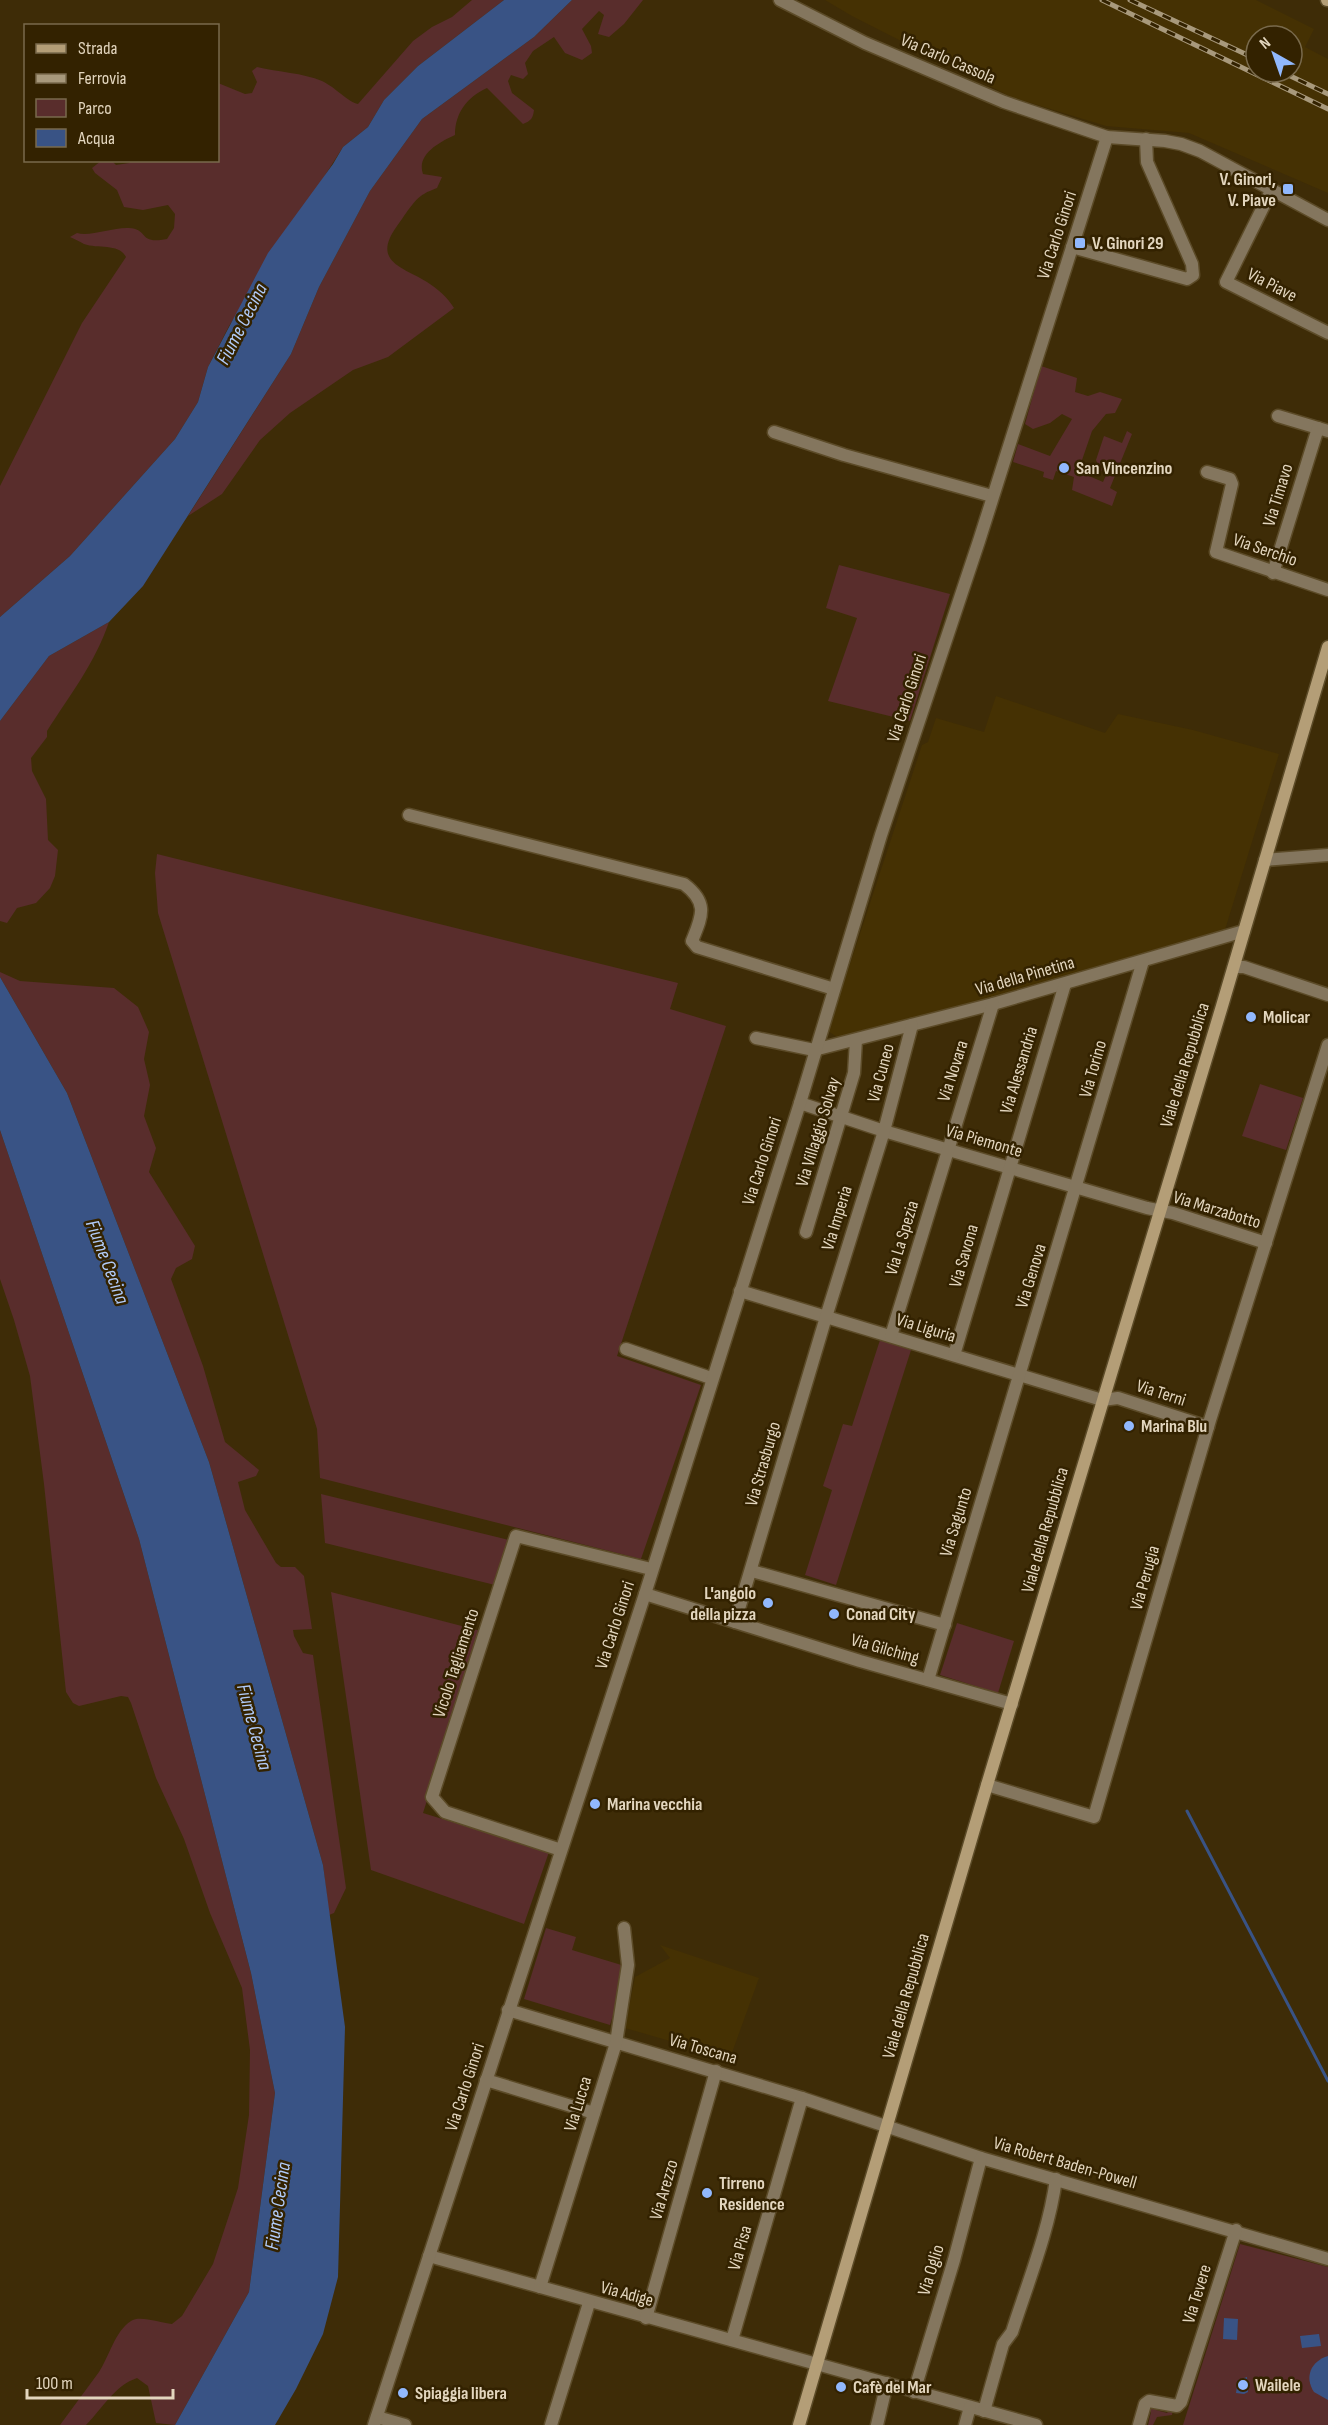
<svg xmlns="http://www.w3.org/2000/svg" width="1328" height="2425" font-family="'Sofia Sans Condensed',sans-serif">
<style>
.built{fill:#453103;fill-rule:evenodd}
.green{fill:#592d2c}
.water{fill:#395385}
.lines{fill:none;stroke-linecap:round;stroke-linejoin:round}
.stream{stroke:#395385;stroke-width:3}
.street-casing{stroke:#5c4b28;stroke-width:15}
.secondary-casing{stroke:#5c4b28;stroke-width:15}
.street{stroke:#84765e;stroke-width:12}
.secondary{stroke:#b49e77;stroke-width:12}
.rail-casing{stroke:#a8997c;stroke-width:5}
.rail{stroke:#320;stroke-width:3;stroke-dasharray:9;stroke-linecap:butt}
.poi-dot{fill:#91b8fd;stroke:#320;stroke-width:2}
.labels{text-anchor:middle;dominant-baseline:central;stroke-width:5;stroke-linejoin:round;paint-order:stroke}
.street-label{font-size:18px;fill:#e3d6be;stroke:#320}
.poi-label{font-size:18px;font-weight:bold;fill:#e3d6be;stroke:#320;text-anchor:start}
.water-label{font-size:20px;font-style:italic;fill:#b1cbf9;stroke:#320}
</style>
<rect width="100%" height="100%" fill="#3e2c07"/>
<!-- built -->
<g class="built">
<path d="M 825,0 L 1256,0 L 1314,29 L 1305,47 L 1328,59 L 1328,193 L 1189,133 L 1106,126 L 1011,97 L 852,16 ZM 1256,36 L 1292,36 L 1292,72 L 1256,72 Z"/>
<polygon points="996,696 1105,733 1118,714 1193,730 1279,754 1224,933 922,1018 837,1037 828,1031 922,745 928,742 936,718 984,732"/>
<polygon points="660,1945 759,1978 729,2061 707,2048 701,2050 625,2028 635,1977 670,1958"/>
</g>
<!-- green -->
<g class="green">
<path d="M 472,0 L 504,0 L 418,66 L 384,100 L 368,127 L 343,147 L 229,326 L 208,367 L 198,402 L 175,439 L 70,556 L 0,617 L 0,486 L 82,323 L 126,257 C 119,243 98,249 84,244 C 80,242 75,239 70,237 L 77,233 C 90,237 113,227 129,228 C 149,229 138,245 167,239 L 174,228 L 175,214 L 168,205 L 143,210 L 124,207 L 117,190 L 95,173 L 92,168 L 101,161 L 112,161 L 116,165 L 129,163 L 132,160 L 218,160 L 218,83 L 245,94 L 252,93 L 257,82 L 252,71 L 257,67 C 278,72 303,73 322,81 C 335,87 348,102 358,104 L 413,41 L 432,27 L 452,17 Z"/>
<path d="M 572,0 L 643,0 L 624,24 L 609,37 L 598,34 L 604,15 L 599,11 L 582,29 L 591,46 L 592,53 L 582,60 L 565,53 L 554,37 L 533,51 L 525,63 L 528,74 L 523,79 L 511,75 L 508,81 L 512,93 L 534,110 C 533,118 531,121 523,124 L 487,88 C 467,97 455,113 455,135 C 440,142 416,154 423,174 L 442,177 L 437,188 C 433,190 428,191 424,194 C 414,199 404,217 397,226 C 371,262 403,267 427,282 C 438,289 447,297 454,308 L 388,357 L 353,370 L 290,413 L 260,440 L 222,494 L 188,516 L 291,354 L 319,287 L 370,191 L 422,119 L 534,37 Z"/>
<polygon points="1041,366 1077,378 1075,392 1088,396 1100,392 1122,399 1115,413 1106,414 1092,431 1081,463 1091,467 1089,476 1103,482 1107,473 1100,470 1096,460 1104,436 1122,443 1127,431 1132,434 1110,488 1117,492 1112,506 1072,490 1074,477 1056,471 1053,480 1043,477 1044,472 1013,462 1018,444 1050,456 1072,419 1062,414 1050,423 1033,429 1025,424"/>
<polygon points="839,565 950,594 910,721 828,701 857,618 826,608"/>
<path d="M 109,622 C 95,663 70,695 47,731 L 47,737 L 31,758 L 32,771 L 46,799 L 48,840 L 58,850 L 55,876 L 50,888 L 36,903 L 17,908 L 7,923 L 0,921 L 0,721 L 49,656 Z"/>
<polygon points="157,854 678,983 670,1009 726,1026 617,1356 701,1385 641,1559 320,1478 317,1429 158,913 155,873"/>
<polygon points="0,972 20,981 114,988 138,1007 149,1032 144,1059 150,1085 144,1116 156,1148 149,1172 195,1246 192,1259 176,1268 171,1279 203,1366 225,1442 259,1470 256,1476 238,1482 245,1510 276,1563 281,1567 295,1567 304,1576 312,1629 293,1630 294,1636 303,1653 313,1655 346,1888 334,1913 329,1915 323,1865 209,1462 67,1093 0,977"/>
<polygon points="1260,1084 1303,1098 1286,1150 1242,1136"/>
<path d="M 0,1130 L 139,1539 L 251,1973 L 275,2093 L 249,2292 L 175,2425 L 156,2423 L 148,2386 L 137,2378 C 114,2386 103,2408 86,2425 L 60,2425 C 73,2407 86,2390 99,2372 C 109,2357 115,2331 131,2321 C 140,2315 160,2323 172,2324 L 182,2316 L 213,2264 L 238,2188 L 249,2115 L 250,2050 L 242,1988 L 210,1913 L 184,1839 L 156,1778 L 131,1703 L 128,1697 L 121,1696 L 79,1706 L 73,1703 L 66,1692 L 44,1484 L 30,1376 L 14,1320 L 0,1279 Z"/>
<polygon points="880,1340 911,1350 836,1585 805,1575 832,1490 823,1486 843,1424 852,1426"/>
<polygon points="321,1494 509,1540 495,1585 325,1543"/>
<polygon points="331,1592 481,1631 423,1813 549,1852 524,1924 371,1870"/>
<polygon points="957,1623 1014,1641 998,1693 940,1675"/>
<polygon points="546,1928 576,1937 572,1950 628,1967 610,2025 524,1999"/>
<polygon points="1240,2244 1328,2267 1328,2425 1183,2425"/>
<polygon points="1155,2406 1156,2410 1167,2413 1169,2410 1173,2410 1172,2415 1157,2417 1153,2425 1148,2425 1151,2412 1148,2410 1151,2407"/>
</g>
<!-- water -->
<g class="water">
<polygon points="504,0 572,0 534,37 422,119 370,191 319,287 291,354 143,586 109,622 49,656 0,721 0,617 70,556 175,439 198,402 208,367 268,253 333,164 343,147 368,127 384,100 418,66"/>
<polygon points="0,977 67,1093 209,1462 323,1865 345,2027 338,2277 323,2334 296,2389 275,2425 175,2425 249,2292 275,2093 251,1973 139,1539 0,1130"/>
<polygon points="1224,2318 1238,2319 1237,2340 1223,2339"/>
<polygon points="1319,2334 1321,2346 1302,2348 1300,2336"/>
<path d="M 1328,2356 L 1328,2400 L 1314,2392 C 1304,2377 1311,2361 1328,2356 Z"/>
<polygon points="1247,2377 1248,2392 1244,2394 1236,2393 1238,2380"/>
</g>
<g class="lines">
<!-- stream -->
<polyline class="stream" points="1187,1811 1328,2081"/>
<!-- street casing -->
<g class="street-casing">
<g id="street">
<polyline points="780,0 865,43 1004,102 1107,137 1165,141 1181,144 1200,151 1328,220"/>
<polyline points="1271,191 1226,282 1328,333"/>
<polyline points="1072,247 1187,279 1193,275 1192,264 1147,162 1146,139"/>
<polyline points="1278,416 1328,431"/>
<polyline points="774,432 844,455 992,496"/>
<polyline points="1207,472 1230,479 1232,484 1216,552 1328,590"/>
<polyline points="1273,573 1318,428"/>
<path d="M 409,815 L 684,884 C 709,903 702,916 692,941 L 697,947 L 834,989"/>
<polyline points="1265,860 1328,855"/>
<polyline points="1234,967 1244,967 1328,995"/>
<polyline points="756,1038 814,1050 993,1004 1244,931"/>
<polyline points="800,1103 884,1131 1147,1208 1173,1213 1266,1243"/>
<polyline points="806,1232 854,1073 856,1040"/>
<polyline points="740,1291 1102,1400 1118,1398 1208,1427"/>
<polyline points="891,1336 993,1004"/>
<polyline points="626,1349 711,1378"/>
<polyline points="954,1355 1065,984"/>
<polyline points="752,1571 945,1625"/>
<polyline points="645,1594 860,1661 1012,1704"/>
<polyline points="735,1622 826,1317 884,1131 912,1025"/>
<polyline points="928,1680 1143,961"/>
<polyline points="987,1785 1094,1817 1210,1420 1328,1045"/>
<polyline points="561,1850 445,1812 432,1797 516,1536 651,1569"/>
<polyline points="508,2010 802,2098 981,2158 1328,2259"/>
<polyline points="486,2080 594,2113"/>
<path d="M 429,2256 C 631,2313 833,2370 1036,2425"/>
<polyline points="540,2287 616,2043 628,1965 624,1928"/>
<polyline points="646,2318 716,2071"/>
<polyline points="732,2340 802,2098"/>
<polyline points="914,2392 954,2260 981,2158"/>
<path d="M 984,2411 L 1003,2344 L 1012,2332 C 1028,2282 1049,2231 1056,2179"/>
<polyline points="377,2417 405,2425"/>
<polyline points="374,2425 645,1594 800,1103 881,835 979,541 1107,137"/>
<polyline points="551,2425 589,2303"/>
<polyline points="877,2425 887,2383"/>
<polyline points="965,2425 970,2407"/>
<polyline points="1139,2425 1145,2404 1149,2401 1177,2406 1181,2402 1236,2230"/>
</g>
</g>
<!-- secondary casing -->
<g class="secondary-casing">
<g id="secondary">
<polyline points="1327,0 1328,0"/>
<polyline points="799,2425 987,1785 1222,1006 1328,647"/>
</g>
</g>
<!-- street -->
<use href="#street" class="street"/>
<!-- secondary -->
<use href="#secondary" class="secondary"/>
<!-- rail casing -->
<g class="rail-casing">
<g id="rail">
<polyline points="1102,0 1328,109"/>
<polyline points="1130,0 1256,59"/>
<polyline points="1282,72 1328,94"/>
</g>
</g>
<!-- rail -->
<use href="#rail" class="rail"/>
</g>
<!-- markers -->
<g class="poi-dot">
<rect x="1282" y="183" width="12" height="12" rx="3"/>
<rect x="1074" y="237" width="12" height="12" rx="3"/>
<circle cx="1064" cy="468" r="6"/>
<circle cx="1251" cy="1017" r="6"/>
<circle cx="1129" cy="1426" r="6"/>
<circle cx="768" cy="1603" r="6"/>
<circle cx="834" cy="1614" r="6"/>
<circle cx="595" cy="1804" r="6"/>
<circle cx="707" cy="2193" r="6"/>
<circle cx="1243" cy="2385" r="6"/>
<circle cx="841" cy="2387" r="6"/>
<circle cx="403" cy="2393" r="6"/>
</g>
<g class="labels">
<!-- street labels -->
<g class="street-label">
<text transform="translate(948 59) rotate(23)">Via Carlo Cassola</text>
<text transform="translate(1057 235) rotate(-72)">Via Carlo Ginori</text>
<text transform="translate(1272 285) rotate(27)">Via Piave</text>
<text transform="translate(1278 495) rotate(-73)">Via Timavo</text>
<text transform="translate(1265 550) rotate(19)">Via Serchio</text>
<text transform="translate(907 698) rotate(-72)">Via Carlo Ginori</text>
<text transform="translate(1025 976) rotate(-16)">Via della Pinetina</text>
<text transform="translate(1185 1065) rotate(-73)">Viale della Repubblica</text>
<text transform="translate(1093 1069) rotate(-74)">Via Torino</text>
<text transform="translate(1019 1070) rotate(-73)">Via Alessandria</text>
<text transform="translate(953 1071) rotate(-72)">Via Novara</text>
<text transform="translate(881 1073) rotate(-75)">Via Cuneo</text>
<text transform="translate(818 1132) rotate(-73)">Via Villaggio Solvay</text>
<text transform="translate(984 1141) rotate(16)">Via Piemonte</text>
<text transform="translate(762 1161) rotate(-72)">Via Carlo Ginori</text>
<text transform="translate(1217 1210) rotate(17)">Via Marzabotto</text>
<text transform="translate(837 1218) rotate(-73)">Via Imperia</text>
<text transform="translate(902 1238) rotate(-73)">Via La Spezia</text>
<text transform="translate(964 1256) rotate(-74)">Via Savona</text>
<text transform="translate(1031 1276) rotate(-73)">Via Genova</text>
<text transform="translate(926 1328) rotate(17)">Via Liguria</text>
<text transform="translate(1161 1393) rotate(18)">Via Terni</text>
<text transform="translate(763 1464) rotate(-74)">Via Strasburgo</text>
<text transform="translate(956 1522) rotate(-73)">Via Sagunto</text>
<text transform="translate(1045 1530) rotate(-74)">Viale della Repubblica</text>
<text transform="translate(1145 1578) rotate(-74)">Via Perugia</text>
<text transform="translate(615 1625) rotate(-72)">Via Carlo Ginori</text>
<text transform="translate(885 1649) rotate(16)">Via Gilching</text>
<text transform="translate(456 1663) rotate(-72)">Vicolo Tagliamento</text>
<text transform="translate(906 1996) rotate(-74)">Viale della Repubblica</text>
<text transform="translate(703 2049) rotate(16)">Via Toscana</text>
<text transform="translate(465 2087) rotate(-72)">Via Carlo Ginori</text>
<text transform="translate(578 2104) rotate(-73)">Via Lucca</text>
<text transform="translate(1065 2163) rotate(16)">Via Robert Baden-Powell</text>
<text transform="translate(664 2190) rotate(-74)">Via Arezzo</text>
<text transform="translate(740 2248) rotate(-74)">Via Pisa</text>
<text transform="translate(931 2270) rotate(-73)">Via Oglio</text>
<text transform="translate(627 2294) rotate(15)">Via Adige</text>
<text transform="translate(1197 2294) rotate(-73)">Via Tevere</text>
</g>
<!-- poi labels -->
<g class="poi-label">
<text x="1276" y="179" text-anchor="end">V. Ginori,<tspan x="1276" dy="21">V. Piave</tspan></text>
<text x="1092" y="243">V. Ginori 29</text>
<text x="1076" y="468">San Vincenzino</text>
<text x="1263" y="1017">Molicar</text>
<text x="1141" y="1426">Marina Blu</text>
<text x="756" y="1593" text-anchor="end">L'angolo<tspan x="756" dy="21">della pizza</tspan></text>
<text x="846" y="1614">Conad City</text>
<text x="607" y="1804">Marina vecchia</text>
<text x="719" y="2183">Tirreno<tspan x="719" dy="21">Residence</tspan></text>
<text x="1255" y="2385">Wailele</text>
<text x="853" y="2387">Cafè del Mar</text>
<text x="415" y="2393">Spiaggia libera</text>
</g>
<!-- water labels -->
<g class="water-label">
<text transform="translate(242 324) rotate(-63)">Fiume Cecina</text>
<text transform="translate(107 1262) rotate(69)">Fiume Cecina</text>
<text transform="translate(254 1727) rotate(75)">Fiume Cecina</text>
<text transform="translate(278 2206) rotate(-82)">Fiume Cecina</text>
</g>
</g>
<!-- legend -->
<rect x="24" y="24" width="195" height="138" fill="#332200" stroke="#796a4c" stroke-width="1.5"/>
<rect x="36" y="44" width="30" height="9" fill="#b49e77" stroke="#796a4c" stroke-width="1.5"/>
<text x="78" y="54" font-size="18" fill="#e3d6be">Strada</text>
<rect x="36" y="74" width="30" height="9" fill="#a8997c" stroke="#796a4c" stroke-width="1.5"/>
<text x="78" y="84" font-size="18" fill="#e3d6be">Ferrovia</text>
<rect x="36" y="99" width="30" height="18" fill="#592d2c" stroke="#796a4c" stroke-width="1.5"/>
<text x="78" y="114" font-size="18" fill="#e3d6be">Parco</text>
<rect x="36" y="129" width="30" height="18" fill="#395385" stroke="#796a4c" stroke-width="1.5"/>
<text x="78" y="144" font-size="18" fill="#e3d6be">Acqua</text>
<!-- north arrow -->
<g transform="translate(1274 54) rotate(320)"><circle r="28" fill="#332200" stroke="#796a4c" stroke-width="1.5"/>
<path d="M0-4.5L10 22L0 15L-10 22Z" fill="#91b8fd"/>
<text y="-9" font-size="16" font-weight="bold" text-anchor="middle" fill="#e3d6be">N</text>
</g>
<!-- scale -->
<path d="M27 2389v9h146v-9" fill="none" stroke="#e3d6be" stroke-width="3"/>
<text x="36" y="2389" font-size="18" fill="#e3d6be" stroke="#332200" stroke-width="4.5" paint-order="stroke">100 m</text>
</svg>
